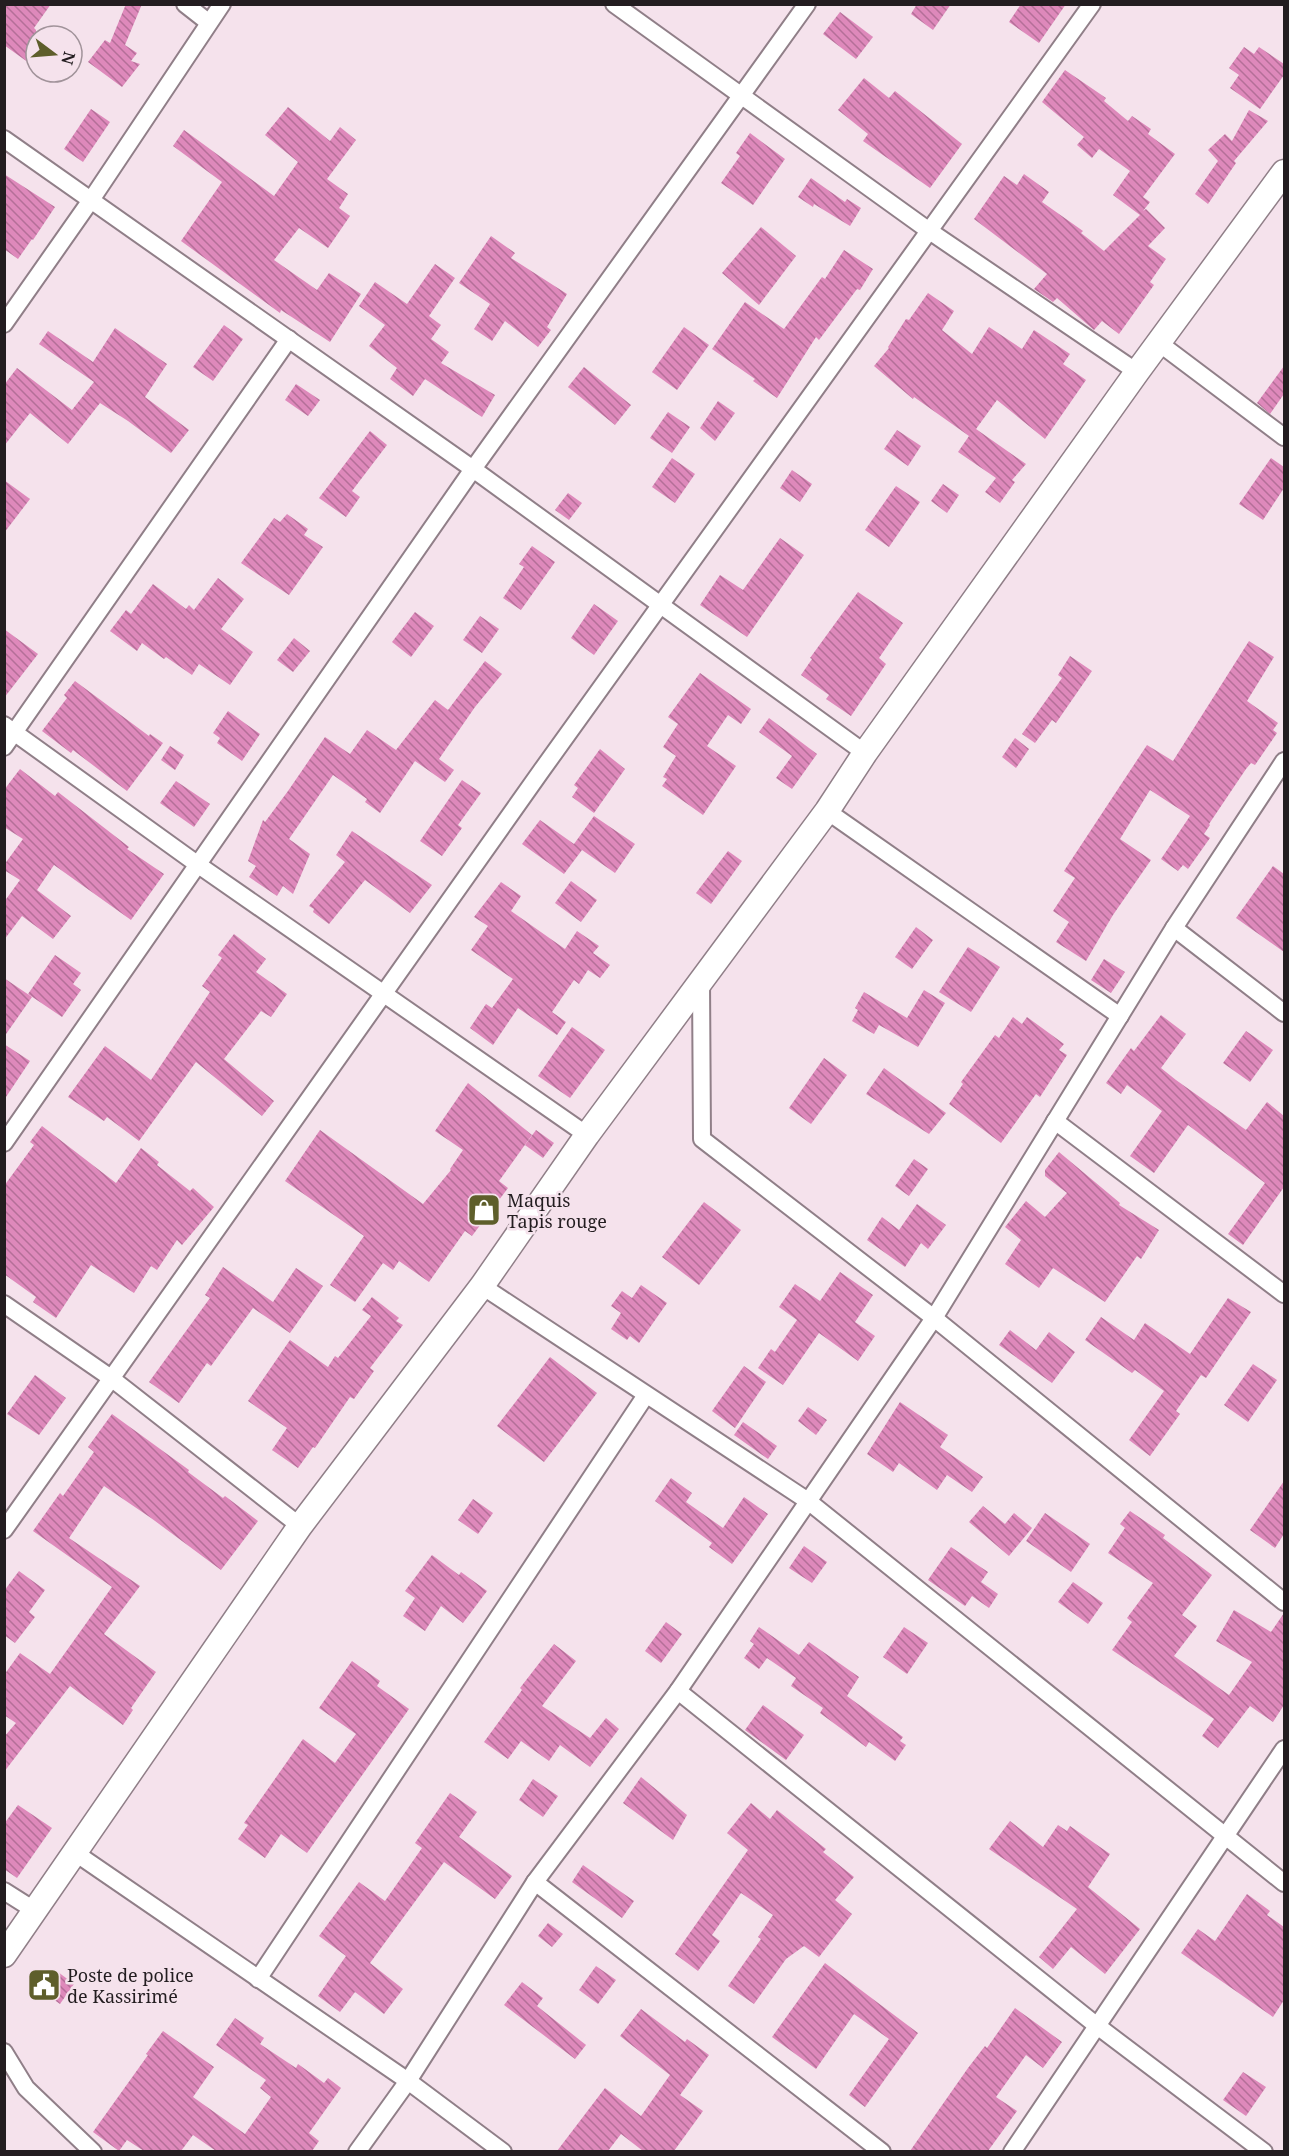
<svg xmlns="http://www.w3.org/2000/svg" width="1289" height="2156" font-family="'Noto Serif',serif">
<style>
.building{fill:url(#building-back-hatch)}
.lines{fill:none;stroke-linecap:round;stroke-linejoin:round}
.street-casing{stroke:#907f88;stroke-width:20}
.secondary-casing{stroke:#907f88;stroke-width:27}
.street{stroke:#fff;stroke-width:16}
.secondary{stroke:#fff;stroke-width:24}
.labels{text-anchor:middle;dominant-baseline:central;stroke-width:5;stroke-linejoin:round;paint-order:stroke}
.poi-label{font-size:18px;fill:#231d20;stroke:#f5e2ec;text-anchor:start}
</style>
<defs>
<pattern id="building-back-hatch" width="6" height="6" patternUnits="userSpaceOnUse" patternTransform="scale(1.5)"><rect width="6" height="6" fill="#de89bb"/><path d="M-1 5l2 2M0 0l6 6M5-1l2 2" fill="none" stroke="#b46f98"/></pattern>
</defs>
<rect width="100%" height="100%" fill="#f5e2ec"/>
<!-- building -->
<g class="building">
<polygon points="4,4 51,4 34,28 36,30 36,68 4,45"/>
<polygon points="126,4 142,4 125,45 137,53 131,61 140,64 122,87 88,62 105,40 110,43"/>
<polygon points="917,4 951,4 933,30 911,14"/>
<polygon points="1021,4 1066,4 1039,43 1009,22"/>
<polygon points="840,12 873,37 856,59 823,34"/>
<polygon points="1244,47 1254,54 1259,47 1284,64 1284,75 1260,109 1230,88 1239,75 1229,68"/>
<polygon points="1065,70 1106,98 1104,101 1128,121 1132,116 1151,129 1148,134 1175,154 1143,197 1150,202 1143,211 1146,209 1165,228 1148,246 1166,259 1150,282 1154,285 1119,334 1102,321 1094,330 1057,298 1053,302 1034,289 1047,274 974,219 1004,176 1017,185 1024,174 1049,192 1042,202 1083,231 1081,233 1104,251 1140,215 1113,195 1130,171 1099,149 1092,158 1077,145 1084,137 1042,102"/>
<polygon points="864,78 889,98 895,91 962,144 930,188 863,141 868,134 838,110"/>
<polygon points="288,107 330,141 340,127 356,140 327,179 348,194 339,208 350,216 328,248 299,228 274,260 317,290 329,273 361,294 330,342 281,310 280,313 181,241 222,182 173,146 184,130 274,196 298,162 265,135"/>
<polygon points="91,109 110,122 83,162 64,149"/>
<polygon points="1249,110 1268,121 1234,161 1236,163 1208,204 1195,194 1218,161 1208,150 1225,134 1232,141"/>
<polygon points="750,133 785,159 753,205 721,183 740,156 736,153"/>
<polygon points="4,174 55,207 33,240 32,239 18,259 4,249"/>
<polygon points="811,178 845,202 847,199 861,208 850,226 814,204 813,207 798,197"/>
<polygon points="761,227 796,256 759,305 722,273"/>
<polygon points="491,236 515,253 511,258 567,294 547,327 551,330 538,347 505,321 492,341 474,329 490,304 459,283"/>
<polygon points="844,250 873,269 860,290 857,289 819,340 816,337 777,398 753,381 755,379 712,349 745,302 784,329 822,277 825,279"/>
<polygon points="435,264 455,278 429,316 441,325 431,339 449,352 441,363 495,395 482,417 425,379 413,396 390,379 397,368 369,346 385,325 359,306 375,282 407,304"/>
<polygon points="928,293 954,311 942,330 972,354 989,327 1022,349 1034,330 1070,354 1063,364 1086,380 1045,439 997,400 976,429 1026,464 1012,480 1015,482 1000,503 985,492 996,478 958,452 969,436 914,397 913,399 874,366 889,348 888,347 906,319 909,320"/>
<polygon points="224,325 243,339 213,381 193,367"/>
<polygon points="684,327 709,345 677,390 652,372"/>
<polygon points="115,328 167,364 145,397 189,430 171,453 128,421 100,403 68,444 30,413 4,446 4,385 17,368 72,410 94,382 39,344 48,331 93,362"/>
<polygon points="1284,366 1284,394 1270,414 1257,403"/>
<polygon points="584,367 631,405 615,425 568,387"/>
<polygon points="296,384 320,400 308,416 285,400"/>
<polygon points="718,401 735,413 715,441 700,428"/>
<polygon points="668,412 690,427 672,453 650,438"/>
<polygon points="897,430 921,446 908,466 884,449"/>
<polygon points="370,431 387,445 352,491 360,497 346,517 319,498"/>
<polygon points="672,458 695,474 675,503 652,487"/>
<polygon points="1271,458 1284,467 1284,488 1263,520 1239,504"/>
<polygon points="792,470 812,484 800,502 780,488"/>
<polygon points="4,480 30,499 4,533"/>
<polygon points="943,484 959,495 947,513 931,501"/>
<polygon points="896,486 920,502 889,547 865,530"/>
<polygon points="568,493 582,503 569,520 555,510"/>
<polygon points="287,514 308,529 304,535 323,547 289,595 241,563 274,518 280,522"/>
<polygon points="780,538 804,555 747,637 700,605 720,575 743,590"/>
<polygon points="532,546 555,562 521,610 503,598 524,567 519,564"/>
<polygon points="218,578 244,599 221,629 253,652 230,685 199,664 192,675 166,657 164,659 142,643 137,651 110,631 126,610 131,614 153,584 186,609 189,605 194,610"/>
<polygon points="858,592 903,623 879,658 886,664 851,716 826,699 829,695 801,675 812,659 810,658"/>
<polygon points="594,604 618,621 594,655 571,638"/>
<polygon points="415,612 434,626 411,657 392,642"/>
<polygon points="480,616 499,629 482,653 463,640"/>
<polygon points="4,629 38,654 4,698"/>
<polygon points="294,638 310,651 293,672 277,660"/>
<polygon points="1249,641 1274,657 1247,701 1278,723 1273,730 1277,733 1255,765 1251,763 1246,769 1209,824 1210,825 1204,834 1210,838 1188,869 1183,865 1178,871 1161,859 1190,816 1150,790 1120,839 1151,860 1113,915 1086,961 1056,942 1069,922 1053,911 1075,878 1064,871 1147,745 1173,761"/>
<polygon points="1070,656 1092,671 1056,723 1052,720 1035,743 1022,734 1062,678 1058,675"/>
<polygon points="485,661 502,674 475,707 439,759 454,770 445,782 415,761 380,813 365,802 367,799 333,775 289,839 310,854 293,894 283,886 277,896 249,877 256,866 248,861 263,820 265,822 288,791 325,737 350,754 367,730 396,750 435,700 448,710"/>
<polygon points="700,673 751,709 741,724 728,715 707,746 736,766 703,815 662,786 667,779 663,777 676,756 663,747 678,724 668,717"/>
<polygon points="75,681 149,736 150,734 163,743 127,791 73,750 71,753 42,731 67,698 64,695"/>
<polygon points="228,711 260,734 242,761 217,743 220,738 213,733"/>
<polygon points="769,718 817,754 792,789 776,778 792,756 759,732"/>
<polygon points="1015,738 1029,749 1016,768 1002,757"/>
<polygon points="170,746 184,755 175,770 161,760"/>
<polygon points="600,749 625,769 594,813 572,797 578,788 574,785"/>
<polygon points="20,769 55,796 58,792 129,847 127,849 164,874 131,920 54,865 37,890 71,916 53,939 22,916 4,940 4,902 20,880 4,870 4,865 23,839 4,827 4,790"/>
<polygon points="462,780 481,793 458,825 462,828 442,856 420,841"/>
<polygon points="176,781 210,804 194,827 160,803"/>
<polygon points="594,816 635,844 615,873 582,850 564,874 522,844 540,820 574,844"/>
<polygon points="352,831 432,885 410,913 365,880 329,924 313,912 314,909 309,906 345,862 336,855"/>
<polygon points="728,851 742,861 711,904 696,893"/>
<polygon points="1273,866 1284,874 1284,952 1236,918"/>
<polygon points="571,881 597,900 581,922 555,903"/>
<polygon points="501,882 521,896 511,911 565,949 577,931 599,946 593,953 610,965 600,978 588,970 579,984 574,980 552,1012 566,1022 557,1035 518,1008 493,1045 470,1028 486,1004 492,1008 513,979 471,950 488,926 474,917"/>
<polygon points="916,927 933,940 912,969 895,957"/>
<polygon points="234,934 266,959 256,972 287,994 271,1017 261,1011 224,1059 274,1101 262,1116 196,1062 139,1141 107,1117 104,1121 68,1097 105,1046 151,1080 210,992 202,986 222,958 218,955"/>
<polygon points="968,947 1000,967 971,1012 939,992"/>
<polygon points="55,955 81,973 73,984 81,990 62,1017 28,994"/>
<polygon points="1104,959 1125,972 1111,993 1091,980"/>
<polygon points="4,978 32,997 4,1037"/>
<polygon points="924,990 945,1003 918,1047 879,1025 874,1034 852,1021 858,1010 855,1008 864,992 907,1018"/>
<polygon points="1161,1015 1186,1034 1161,1068 1176,1080 1246,1130 1267,1102 1284,1116 1284,1187 1243,1245 1228,1234 1265,1183 1188,1125 1154,1173 1130,1156 1162,1111 1127,1085 1121,1094 1106,1083 1131,1048 1134,1051"/>
<polygon points="1013,1017 1022,1024 1027,1017 1064,1044 1059,1050 1067,1055 1040,1097 1036,1094 1001,1143 949,1104 963,1084 961,1082 995,1035 999,1038"/>
<polygon points="572,1027 605,1050 570,1098 538,1076"/>
<polygon points="1246,1031 1273,1050 1250,1082 1223,1063"/>
<polygon points="4,1044 30,1061 4,1100"/>
<polygon points="824,1058 847,1075 811,1124 789,1108"/>
<polygon points="884,1068 946,1113 929,1134 866,1094"/>
<polygon points="468,1083 532,1135 499,1181 508,1188 472,1236 465,1231 429,1282 399,1261 393,1270 383,1263 355,1302 330,1285 364,1236 285,1181 320,1130 423,1204 451,1170 450,1169 463,1150 435,1131"/>
<polygon points="42,1126 116,1183 141,1148 159,1162 157,1165 190,1191 193,1188 214,1207 182,1245 177,1240 157,1270 151,1266 134,1293 91,1265 56,1318 33,1302 36,1297 4,1274 4,1186 34,1145 30,1142"/>
<polygon points="536,1130 554,1143 543,1158 525,1145"/>
<polygon points="1059,1152 1120,1203 1119,1205 1159,1230 1141,1259 1137,1256 1105,1302 1053,1268 1039,1288 1005,1264 1021,1240 1005,1227 1026,1201 1045,1217 1067,1193 1045,1176 1045,1170"/>
<polygon points="914,1159 928,1169 909,1196 895,1186"/>
<polygon points="704,1202 741,1230 699,1285 662,1257"/>
<polygon points="917,1204 946,1225 928,1249 921,1243 905,1267 867,1240 882,1217 899,1230"/>
<polygon points="223,1267 273,1302 296,1268 323,1286 290,1333 253,1308 211,1366 207,1363 179,1403 149,1382 210,1298 205,1295"/>
<polygon points="840,1272 873,1295 855,1322 875,1336 858,1361 819,1333 783,1385 758,1368 771,1349 775,1352 797,1320 779,1307 795,1284 820,1301"/>
<polygon points="641,1285 667,1303 639,1343 630,1336 627,1340 611,1329 621,1313 611,1306 622,1291 632,1298"/>
<polygon points="372,1297 399,1318 396,1321 403,1325 370,1368 374,1371 354,1399 350,1397 315,1448 313,1447 298,1468 272,1450 287,1428 248,1401 290,1340 328,1367 335,1356 338,1358 371,1316 362,1310"/>
<polygon points="1228,1298 1251,1312 1206,1378 1201,1375 1176,1411 1180,1414 1150,1456 1129,1440 1164,1391 1135,1370 1132,1373 1085,1340 1101,1317 1134,1340 1145,1323 1190,1354"/>
<polygon points="1010,1330 1036,1350 1049,1332 1075,1352 1052,1383 999,1345"/>
<polygon points="550,1357 597,1393 544,1462 497,1426"/>
<polygon points="1253,1364 1277,1380 1248,1422 1224,1405"/>
<polygon points="744,1366 766,1382 735,1428 712,1411"/>
<polygon points="35,1375 66,1398 39,1435 7,1414"/>
<polygon points="900,1402 948,1435 940,1447 983,1477 972,1492 947,1475 937,1490 899,1463 893,1472 867,1454"/>
<polygon points="808,1407 827,1420 816,1435 798,1421"/>
<polygon points="112,1414 189,1470 188,1472 223,1498 225,1496 258,1521 221,1570 151,1518 104,1486 69,1538 140,1586 104,1634 156,1672 131,1708 133,1710 123,1725 70,1686 4,1772 4,1737 16,1723 4,1715 4,1675 20,1653 50,1674 112,1587 33,1531 60,1493 63,1496 94,1452 88,1447"/>
<polygon points="743,1422 777,1446 768,1459 734,1435"/>
<polygon points="671,1478 692,1493 686,1502 723,1528 744,1497 768,1514 732,1564 709,1547 712,1543 655,1501"/>
<polygon points="1284,1481 1284,1534 1275,1548 1250,1530"/>
<polygon points="473,1499 493,1513 478,1534 458,1520"/>
<polygon points="983,1506 1005,1524 1014,1513 1032,1528 1009,1556 969,1522"/>
<polygon points="1130,1511 1165,1535 1163,1538 1212,1575 1182,1615 1197,1626 1174,1656 1229,1695 1252,1662 1216,1641 1234,1610 1271,1632 1284,1613 1284,1705 1273,1722 1250,1706 1218,1748 1202,1736 1214,1719 1112,1650 1132,1622 1127,1618 1153,1583 1108,1553 1125,1528 1120,1524"/>
<polygon points="1045,1513 1090,1544 1071,1572 1026,1541"/>
<polygon points="804,1546 827,1562 812,1583 789,1568"/>
<polygon points="951,1547 988,1572 981,1582 998,1594 989,1608 972,1596 965,1606 928,1580"/>
<polygon points="432,1555 459,1575 461,1572 487,1591 463,1623 441,1606 425,1631 403,1616 415,1598 405,1591"/>
<polygon points="19,1571 45,1590 29,1612 35,1617 15,1643 4,1635 4,1591"/>
<polygon points="1073,1582 1103,1603 1088,1624 1058,1602"/>
<polygon points="666,1622 682,1634 661,1663 645,1651"/>
<polygon points="759,1627 799,1655 809,1642 859,1677 847,1696 903,1737 900,1741 906,1745 895,1761 869,1742 866,1747 820,1713 823,1708 791,1686 796,1678 767,1658 759,1669 744,1658 754,1644 750,1641"/>
<polygon points="904,1627 928,1643 907,1674 883,1657"/>
<polygon points="554,1644 576,1661 542,1706 590,1738 606,1718 619,1729 590,1767 560,1745 549,1761 521,1741 508,1759 484,1742 522,1690 520,1688"/>
<polygon points="352,1661 380,1681 377,1686 409,1709 307,1853 281,1834 265,1858 238,1839 248,1825 244,1823 303,1739 335,1763 356,1734 319,1708"/>
<polygon points="763,1705 804,1735 786,1760 745,1730"/>
<polygon points="641,1777 687,1815 673,1840 623,1803"/>
<polygon points="533,1779 558,1796 543,1817 519,1800"/>
<polygon points="450,1793 477,1812 459,1837 512,1876 495,1899 444,1862 370,1963 403,1989 384,2014 355,1992 340,2012 318,1996 346,1956 319,1936 359,1882 385,1901 422,1848 415,1843"/>
<polygon points="751,1803 770,1819 777,1810 826,1849 823,1852 854,1877 835,1900 852,1914 819,1957 804,1946 786,1959 754,2004 728,1986 761,1939 758,1937 773,1915 741,1893 712,1935 720,1941 698,1971 675,1954 748,1850 727,1833"/>
<polygon points="18,1805 52,1828 17,1878 4,1869 4,1824"/>
<polygon points="1010,1821 1043,1847 1058,1825 1067,1831 1070,1826 1110,1854 1088,1887 1140,1929 1105,1974 1071,1947 1053,1969 1039,1957 1077,1909 989,1849"/>
<polygon points="583,1865 634,1901 622,1918 572,1882"/>
<polygon points="1247,1894 1270,1911 1267,1915 1284,1927 1284,2000 1273,2017 1181,1953 1198,1929 1215,1941"/>
<polygon points="548,1923 563,1934 552,1947 538,1936"/>
<polygon points="825,1963 918,2033 865,2107 849,2095 889,2039 854,2014 816,2069 772,2037"/>
<polygon points="596,1966 616,1980 598,2004 579,1990"/>
<polygon points="58,1972 74,1984 60,2004 43,1992"/>
<polygon points="522,1982 543,1998 537,2006 586,2045 575,2059 504,2005"/>
<polygon points="1015,2008 1062,2042 1043,2068 1026,2055 996,2097 1017,2111 988,2151 910,2151 968,2068 985,2046 987,2048"/>
<polygon points="641,2009 685,2042 687,2039 709,2055 680,2095 703,2111 674,2151 643,2151 621,2134 608,2151 557,2151 605,2088 641,2116 670,2075 620,2036"/>
<polygon points="235,2018 264,2038 260,2044 296,2068 298,2064 324,2083 328,2078 341,2088 309,2133 319,2141 312,2151 216,2151 193,2135 181,2151 144,2151 127,2140 119,2151 93,2132 148,2055 146,2054 163,2031 214,2067 193,2097 245,2134 271,2097 260,2088 266,2080 216,2045"/>
<polygon points="1243,2072 1266,2087 1246,2116 1223,2100"/>
</g>
<g class="lines">
<!-- street casing -->
<g class="street-casing">
<g id="street">
<polyline points="185,4 208,22"/>
<polyline points="614,4 928,230 1137,372"/>
<polyline points="4,139 473,469 865,753"/>
<polyline points="4,324 91,200 222,4"/>
<polyline points="1159,343 1284,437"/>
<polyline points="4,725 197,864 587,1135"/>
<polyline points="4,747 289,339"/>
<polyline points="827,811 1120,1016"/>
<polyline points="1174,928 1284,1013"/>
<polyline points="701,981 702,1139 934,1318 1284,1602"/>
<polyline points="1055,1121 1284,1294"/>
<polyline points="4,1143 473,469 807,4"/>
<polyline points="482,1286 808,1501 1284,1883"/>
<polyline points="4,1304 111,1378 300,1526"/>
<path d="M 4,1530 C 363,1019 726,510 1092,4"/>
<polyline points="678,1691 1096,2025 1264,2152"/>
<polyline points="74,1852 408,2081 503,2152"/>
<polyline points="535,1882 882,2152"/>
<polyline points="4,1891 34,1910"/>
<polyline points="258,1979 646,1395"/>
<polyline points="4,2052 26,2088 93,2152"/>
<polyline points="357,2152 408,2081 535,1882 678,1691 934,1318 1174,928 1284,761"/>
<polyline points="1012,2152 1284,1749"/>
</g>
</g>
<!-- secondary casing -->
<g class="secondary-casing">
<polyline id="secondary" points="4,1955 300,1526 482,1286 587,1135 827,811 865,753 1137,372 1284,172"/>
</g>
<!-- street -->
<use href="#street" class="street"/>
<!-- secondary -->
<use href="#secondary" class="secondary"/>
</g>
<!-- icons -->
<defs>
<g id="shop-square" transform="scale(1.725)"><rect x="-9" y="-9" width="18" height="18" rx="4" fill="#5e5e2b" stroke="#f5e2ec"/><path d="M-5-2.5h2.3a2.7 3.5 0 0 1 5.4 0H5L5.5 6h-11ZM-1.5-2.5h3a1.5 2.3 0 0 0-3 0Z" fill="#fff"/></g>
<g id="civic-square" transform="scale(1.725)"><rect x="-9" y="-9" width="18" height="18" rx="4" fill="#5e5e2b" stroke="#f5e2ec"/><path d="M-.6-6.5H3V-4.5H.6V-3L4-1V1h2V6H-6V1h2V-1L-.6-3ZM-1.2 2.5V6h2.4V2.5Z" fill="#fff"/></g>
</defs>
<g fill-rule="evenodd">
<use href="#shop-square" x="484" y="1210"/>
<use href="#civic-square" x="44" y="1985"/>
</g>
<g class="labels">
<!-- poi labels -->
<g class="poi-label">
<text x="507" y="1200">Maquis<tspan x="507" dy="21">Tapis rouge</tspan></text>
<text x="67" y="1975">Poste de police<tspan x="67" dy="21">de Kassirimé</tspan></text>
</g>
</g>
<!-- border -->
<rect width="1289" height="2156" fill="none" stroke="#231d20" stroke-width="12"/>
<!-- north arrow -->
<g transform="translate(54 54) rotate(106)"><circle r="28" fill="#f5e2ec" stroke="#a1939a" stroke-width="1.5"/>
<path d="M0-4.5L10 22L0 15L-10 22Z" fill="#5e5e2b"/>
<text y="-9" font-size="16" font-weight="bold" text-anchor="middle" fill="#231d20">N</text>
</g>
</svg>
